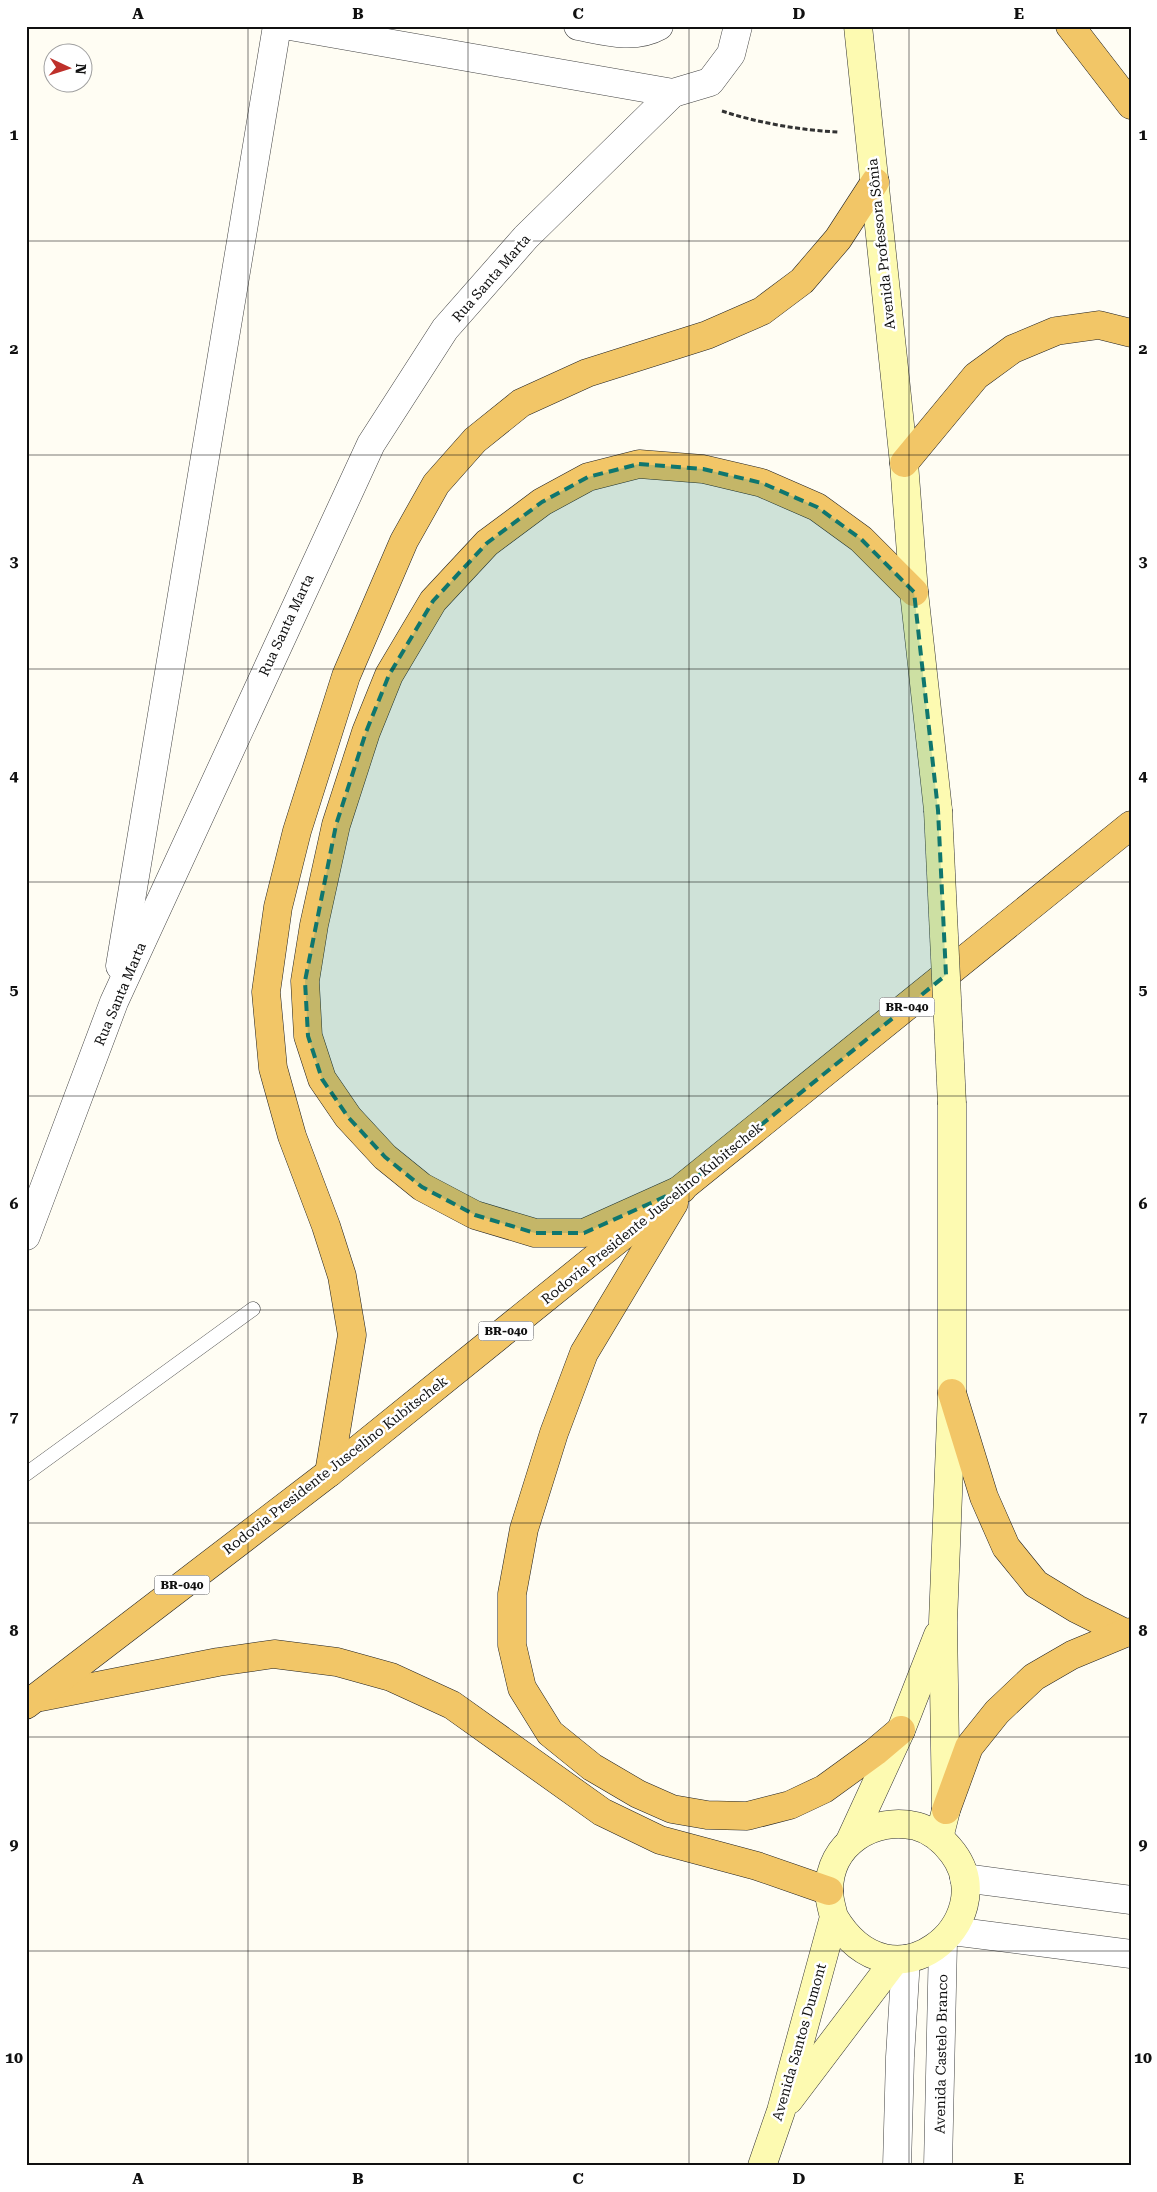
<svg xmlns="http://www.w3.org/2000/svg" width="1157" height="2192" font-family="'Roboto Serif',serif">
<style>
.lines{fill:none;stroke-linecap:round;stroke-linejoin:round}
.service-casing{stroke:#434343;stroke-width:15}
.minor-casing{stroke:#434343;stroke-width:29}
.tertiary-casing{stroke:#434343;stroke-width:29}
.secondary-casing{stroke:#323232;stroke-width:29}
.trunk-casing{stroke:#212121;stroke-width:29}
.path{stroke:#323232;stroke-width:3;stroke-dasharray:5 2.5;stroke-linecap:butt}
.service{stroke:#fff;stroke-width:14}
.minor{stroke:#fff;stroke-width:28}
.tertiary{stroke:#fff;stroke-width:28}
.secondary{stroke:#fdfab1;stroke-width:28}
.trunk{stroke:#f2c667;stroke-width:28}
.secondary-bridge-casing{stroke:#323232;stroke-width:29;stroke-linecap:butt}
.secondary-bridge{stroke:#fdfab1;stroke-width:28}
.marked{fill:#0f766e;fill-opacity:0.2;stroke:#0f766e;stroke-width:4;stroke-dasharray:10 6;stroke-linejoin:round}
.grid{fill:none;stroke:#101010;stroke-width:1;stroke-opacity:0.55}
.labels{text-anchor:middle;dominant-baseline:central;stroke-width:5;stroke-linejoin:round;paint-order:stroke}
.shield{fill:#fff;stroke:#585858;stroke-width:1}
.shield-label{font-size:12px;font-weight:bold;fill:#101010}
.street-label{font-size:14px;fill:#101010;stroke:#fff}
.neatline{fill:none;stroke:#101010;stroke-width:2}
.grid-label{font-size:16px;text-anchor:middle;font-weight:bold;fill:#101010}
</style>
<rect width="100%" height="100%" fill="#fffdf3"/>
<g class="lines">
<!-- service casing -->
<g class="service-casing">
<polyline id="service" points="26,1474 253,1309"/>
</g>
<!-- minor casing -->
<g class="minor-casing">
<g id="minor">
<polyline points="120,966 277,26"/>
<polyline points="26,1236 114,1002 371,444 445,329 526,237 673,93"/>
<polyline points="964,1878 1131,1900"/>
<polyline points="952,1931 1131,1954"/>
<polyline points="897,2166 900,2057 906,1959"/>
<polyline points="938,2166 943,1942"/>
</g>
</g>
<!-- tertiary casing -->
<g class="tertiary-casing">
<g id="tertiary">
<polyline points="290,26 673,93 710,82 731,54 738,26"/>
<path d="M 578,26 C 604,31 634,40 659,26"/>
</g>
</g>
<!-- secondary casing -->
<g class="secondary-casing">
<g id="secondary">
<polyline points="858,26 904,463 914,592 938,810"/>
<polyline points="939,1838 946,1810 943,1622 952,1393 952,1104"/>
<polyline points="849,1843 901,1730 938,1635"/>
<polyline points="789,2100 895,1960"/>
<path d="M 762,2166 L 781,2111 L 834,1917 C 832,1909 829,1899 829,1891 C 829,1843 874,1816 916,1826 C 931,1830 944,1841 953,1853 C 1003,1920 893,2016 834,1917"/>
</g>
</g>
<!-- trunk casing -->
<g class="trunk-casing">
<g id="trunk">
<polyline points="1070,26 1131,105"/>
<polyline points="904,463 976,376 1013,349 1056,331 1099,325 1131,333"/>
<polyline points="682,1189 584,1233 535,1233 475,1215 422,1187 385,1157 348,1117 322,1079 308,1036 305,981 314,925 336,825 366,732 389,675 433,601 487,543 542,502 588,477 639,464 703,469 762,483 817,507 861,539 914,592"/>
<polyline points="674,1203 584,1353 554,1433 524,1529 512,1594 512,1645 522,1688 550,1733 592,1767 638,1794 672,1809 707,1815 747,1816 790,1805 824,1789 875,1752 901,1730"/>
<polyline points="952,1393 984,1497 1006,1547 1036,1584 1077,1609 1125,1633"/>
<polyline points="329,1473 352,1335 342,1276 326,1226 292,1136 273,1068 266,992 278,907 297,831 346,676 404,541 436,484 475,440 521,403 587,373 707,335 762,311 802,281 838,239 875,182"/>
<polyline points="41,1697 218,1662 274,1654 337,1662 391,1677 452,1705 602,1812 660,1840 757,1866 829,1891"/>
<polyline points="26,1705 329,1473 1131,825"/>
<polyline points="946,1810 969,1747 997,1712 1034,1677 1072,1655 1125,1633 1131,1632"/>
</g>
</g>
<!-- path -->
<path class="path" d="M 722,111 C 758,123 800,130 838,132"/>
<!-- service -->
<use href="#service" class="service"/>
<!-- minor -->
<use href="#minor" class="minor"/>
<!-- tertiary -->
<use href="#tertiary" class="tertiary"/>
<!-- secondary -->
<use href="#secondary" class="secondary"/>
<!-- trunk -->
<use href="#trunk" class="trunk"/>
<!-- secondary-bridge casing -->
<g class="secondary-bridge-casing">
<polyline id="secondary-bridge" points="938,810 952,1104"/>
</g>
<!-- secondary-bridge -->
<use href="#secondary-bridge" class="secondary-bridge"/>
</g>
<!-- marked area -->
<path class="marked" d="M 639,464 L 703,469 L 762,483 L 817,507 L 861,539 L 914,592 L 938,810 L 946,975 L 682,1189 L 584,1233 L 535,1233 L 475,1215 L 422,1187 L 385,1157 L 348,1117 L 322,1079 L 308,1036 L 305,981 L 336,825 L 366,732 L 389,675 L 433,601 L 487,543 L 542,502 L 588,477 Z"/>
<!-- grid -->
<path class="grid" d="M 248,26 L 248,2166M 468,26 L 468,2166M 689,26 L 689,2166M 909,26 L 909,2166M 26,241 L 1131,241M 26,455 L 1131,455M 26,669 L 1131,669M 26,882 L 1131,882M 26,1096 L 1131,1096M 26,1310 L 1131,1310M 26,1523 L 1131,1523M 26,1737 L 1131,1737M 26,1951 L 1131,1951"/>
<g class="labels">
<!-- shield labels -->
<g class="shield">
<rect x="879.5" y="997.5" width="55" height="19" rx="4"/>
<rect x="478.5" y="1321.5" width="55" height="19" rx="4"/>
<rect x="154.5" y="1575.5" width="55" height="19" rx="4"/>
</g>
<g class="shield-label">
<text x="907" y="1007">BR-040</text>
<text x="506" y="1331">BR-040</text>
<text x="182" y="1585">BR-040</text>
</g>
<!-- street labels -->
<g class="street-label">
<text transform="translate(881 244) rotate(-96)">Avenida Professora Sônia</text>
<text transform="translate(491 278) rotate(-49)">Rua Santa Marta</text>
<text transform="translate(286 625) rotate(-65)">Rua Santa Marta</text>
<text transform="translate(120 994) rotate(-67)">Rua Santa Marta</text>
<text transform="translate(652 1213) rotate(-39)">Rodovia Presidente Juscelino Kubitschek</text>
<text transform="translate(335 1465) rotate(-38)">Rodovia Presidente Juscelino Kubitschek</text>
<text transform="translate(799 2042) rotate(-74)">Avenida Santos Dumont</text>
<text transform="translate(941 2054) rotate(-89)">Avenida Castelo Branco</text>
</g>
</g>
<!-- border -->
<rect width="1157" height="2192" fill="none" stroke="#ffffff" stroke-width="55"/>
<!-- north arrow -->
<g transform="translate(68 68) rotate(94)"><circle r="24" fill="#ffffff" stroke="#9f9f9f"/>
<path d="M0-4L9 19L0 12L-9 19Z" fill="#be302a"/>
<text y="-8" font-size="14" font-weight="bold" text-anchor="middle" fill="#101010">N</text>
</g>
<rect x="28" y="28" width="1102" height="2136" class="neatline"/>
<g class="grid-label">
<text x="138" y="19">A</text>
<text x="358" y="19">B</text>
<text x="578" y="19">C</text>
<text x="799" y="19">D</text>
<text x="1019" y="19">E</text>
<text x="14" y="140">1</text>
<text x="1143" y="140">1</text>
<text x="14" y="354">2</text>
<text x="1143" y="354">2</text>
<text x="14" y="567">3</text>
<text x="1143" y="567">3</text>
<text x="14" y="781">4</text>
<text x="1143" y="781">4</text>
<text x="14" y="995">5</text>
<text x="1143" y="995">5</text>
<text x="14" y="1209">6</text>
<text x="1143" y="1209">6</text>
<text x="14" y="1422">7</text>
<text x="1143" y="1422">7</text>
<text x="14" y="1636">8</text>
<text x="1143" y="1636">8</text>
<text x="14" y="1850">9</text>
<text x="1143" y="1850">9</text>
<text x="14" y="2063">10</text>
<text x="1143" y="2063">10</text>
<text x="138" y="2184">A</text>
<text x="358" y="2184">B</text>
<text x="578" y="2184">C</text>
<text x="799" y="2184">D</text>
<text x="1019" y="2184">E</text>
</g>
</svg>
